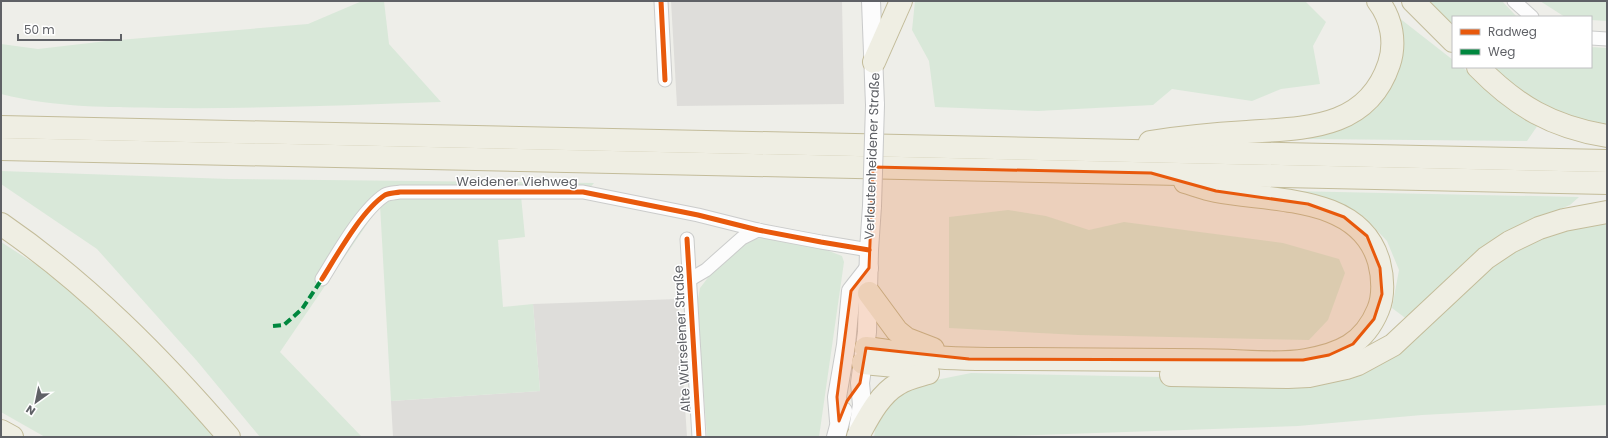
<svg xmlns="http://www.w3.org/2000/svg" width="1608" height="438" font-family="Poppins,sans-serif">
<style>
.industrial{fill:#deddda}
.green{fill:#d9e8d9}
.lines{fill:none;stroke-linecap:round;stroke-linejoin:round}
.street-casing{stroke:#cbcccb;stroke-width:15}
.secondary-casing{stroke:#c9caca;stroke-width:20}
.highway-casing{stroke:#c3bc9a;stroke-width:24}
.street{stroke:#fcfcfc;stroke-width:13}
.secondary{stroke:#fcfcfc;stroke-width:18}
.highway{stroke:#efeee3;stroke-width:22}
.secondary-bridge-casing{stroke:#c9caca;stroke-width:20;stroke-linecap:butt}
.secondary-bridge{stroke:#fcfcfc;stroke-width:18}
.quiet{stroke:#00873e;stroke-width:4;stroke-dasharray:8 4;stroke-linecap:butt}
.cycleway-casing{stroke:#fff;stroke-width:8}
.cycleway{stroke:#e8590c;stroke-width:5}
.marked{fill:#e8590c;fill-opacity:0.2;stroke:#e8590c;stroke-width:3;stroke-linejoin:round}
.labels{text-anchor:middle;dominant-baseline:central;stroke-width:3;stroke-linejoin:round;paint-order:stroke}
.street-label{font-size:13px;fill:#5f6166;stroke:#fff}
</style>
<rect width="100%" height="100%" fill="#eeeee9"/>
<!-- industrial -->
<g class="industrial">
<polygon points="671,1 842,1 844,104 677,106"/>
<polygon points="678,299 687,437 393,437 391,401 540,391 533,304"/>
</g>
<!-- green -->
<g class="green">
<path d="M 362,1 L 384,1 L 389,44 L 441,102 C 349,105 258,109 166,108 C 110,107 56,108 1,94 L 1,44 L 38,49 L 107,41 L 308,24 Z"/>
<polygon points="915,1 1305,1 1326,22 1313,46 1320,84 1281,89 1252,101 1172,89 1153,105 1038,111 935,107 929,61 912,30"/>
<polygon points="1426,1 1502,1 1517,17 1453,17 1453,27"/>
<polygon points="1540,1 1607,1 1607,21 1591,20 1591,17 1565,17"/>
<polygon points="1398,17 1453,60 1453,67 1462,67 1538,125 1527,141 1306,139 1345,124 1378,101"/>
<polygon points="1591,47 1607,48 1607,129 1558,116 1507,83 1492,67 1591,67"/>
<polygon points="1,171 229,179 594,183 583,196 521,196 525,237 498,240 503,307 533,304 540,391 391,401 380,205 280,352 362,437 260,437 197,361 97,249 1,184"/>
<polygon points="1290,191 1579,197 1570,205 1512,229 1456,275 1408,320 1392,308 1399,270 1387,241 1364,217 1327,199"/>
<polygon points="1008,210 1046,216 1089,230 1124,222 1283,243 1339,259 1345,273 1328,320 1309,340 1078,335 949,328 949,217"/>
<polygon points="1607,217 1607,405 1422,415 1298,426 982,437 874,437 877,417 906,386 971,373 1314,380 1379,366 1502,257 1555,228"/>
<polygon points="765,237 821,248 842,256 844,262 819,437 707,437 697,304 700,288 710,275 747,241"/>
<polygon points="1,242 54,276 170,385 215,437 45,437 1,412"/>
</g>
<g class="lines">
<!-- street casing -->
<g class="street-casing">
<g id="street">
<polyline points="661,1 665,80"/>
<polyline points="1514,1 1532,17"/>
<polyline points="1591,38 1607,39"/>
<polyline points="687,239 699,437"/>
<path d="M 322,279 C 337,255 362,210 385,195 C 389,193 395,193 400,192 L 583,192 L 698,215 L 758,230 L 821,242 L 869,250"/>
<polyline points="689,280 706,270 742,238 758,230"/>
</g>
</g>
<!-- secondary casing -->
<g class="secondary-casing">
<g id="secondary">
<polyline points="871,1 875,105"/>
<polyline points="839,421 837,397 846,345 851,291 869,268"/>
<polyline points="858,430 862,405 860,383 867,332 869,250 872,206"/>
<polyline points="836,437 843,411"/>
</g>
</g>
<!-- highway casing -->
<g class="highway-casing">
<g id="highway">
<polyline points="1413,1 1453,41"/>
<polyline points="874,62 901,1"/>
<path d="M 1478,67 C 1516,106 1552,127 1607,136"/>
<polyline points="1,127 1607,161"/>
<path d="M 1150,142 C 1182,137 1214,134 1247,132 C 1304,128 1367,130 1389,64 C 1396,43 1392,19 1378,1"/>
<polyline points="1,149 1607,183"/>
<path d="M 1,224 C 87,283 161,358 229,437"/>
<polyline points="869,293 897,331 907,339 933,349"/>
<path d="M 866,348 C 884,350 903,354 922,356 C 957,360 992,359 1027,359 C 1075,359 1124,360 1172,360 C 1193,360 1213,360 1233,361 C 1257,362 1282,364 1306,360 C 1340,354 1364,344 1378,310 C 1384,296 1383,277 1379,262 C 1360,194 1271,202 1216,191 C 1206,189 1195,185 1185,182"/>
<polyline points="863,363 917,368"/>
<polyline points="1171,375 1288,377 1309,376 1346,368 1358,364 1393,345 1486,258 1510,242 1539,228 1564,220 1607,212"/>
<polyline points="1,431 12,437"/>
<path d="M 858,436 C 868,418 879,395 898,384 C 907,378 918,376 928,373"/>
</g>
</g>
<!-- street -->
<use href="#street" class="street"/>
<!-- secondary -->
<use href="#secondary" class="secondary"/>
<!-- highway -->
<use href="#highway" class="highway"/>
<!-- secondary-bridge casing -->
<g class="secondary-bridge-casing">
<polyline id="secondary-bridge" points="872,206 875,105"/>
</g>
<!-- secondary-bridge -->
<use href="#secondary-bridge" class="secondary-bridge"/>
<!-- quiet -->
<polyline class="quiet" points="273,326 284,325 302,309 322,279"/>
<!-- cycleway casing -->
<g class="cycleway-casing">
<g id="cycleway">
<polyline points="661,1 665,80"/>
<polyline points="687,239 699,437"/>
<path d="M 322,279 C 337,255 362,210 385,195 C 389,193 395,193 400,192 L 583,192 L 698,215 L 758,230 L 821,242 L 869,250"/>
</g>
</g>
<!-- cycleway -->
<use href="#cycleway" class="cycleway"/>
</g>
<!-- marked area -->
<path class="marked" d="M 873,167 L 1151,173 L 1216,191 L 1308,204 L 1344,217 L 1367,236 L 1380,268 L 1382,294 L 1374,319 L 1353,344 L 1329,355 L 1303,360 L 969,359 L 866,348 L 860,383 L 847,401 L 839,421 L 837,397 L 851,291 L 869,268 Z"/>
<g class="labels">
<!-- street labels -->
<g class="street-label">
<text transform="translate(872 156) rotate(-88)">Verlautenheidener Straße</text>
<text x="517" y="181">Weidener Viehweg</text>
<text transform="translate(682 339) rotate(-93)">Alte Würselener Straße</text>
</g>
</g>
<!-- border -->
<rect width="1608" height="438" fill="none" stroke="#5f6166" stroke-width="4"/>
<!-- legend -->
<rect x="1452" y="16" width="140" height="52" fill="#ffffff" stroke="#bfc0c2"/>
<rect x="1460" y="29" width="20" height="6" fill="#e8590c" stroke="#bfc0c2"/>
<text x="1488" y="36" font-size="12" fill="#5f6166">Radweg</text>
<rect x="1460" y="49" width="20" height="6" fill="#00873e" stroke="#bfc0c2"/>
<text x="1488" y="56" font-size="12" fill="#5f6166">Weg</text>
<!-- north arrow -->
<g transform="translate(36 402) rotate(213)" stroke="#ffffff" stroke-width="3" paint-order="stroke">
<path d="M0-3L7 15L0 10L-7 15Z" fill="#5f6166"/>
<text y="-6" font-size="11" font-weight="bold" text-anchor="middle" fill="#5f6166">N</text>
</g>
<!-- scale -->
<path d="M18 34v6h103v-6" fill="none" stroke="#5f6166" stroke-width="2"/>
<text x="24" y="34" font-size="12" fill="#5f6166" stroke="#ffffff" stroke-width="3" paint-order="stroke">50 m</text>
</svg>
